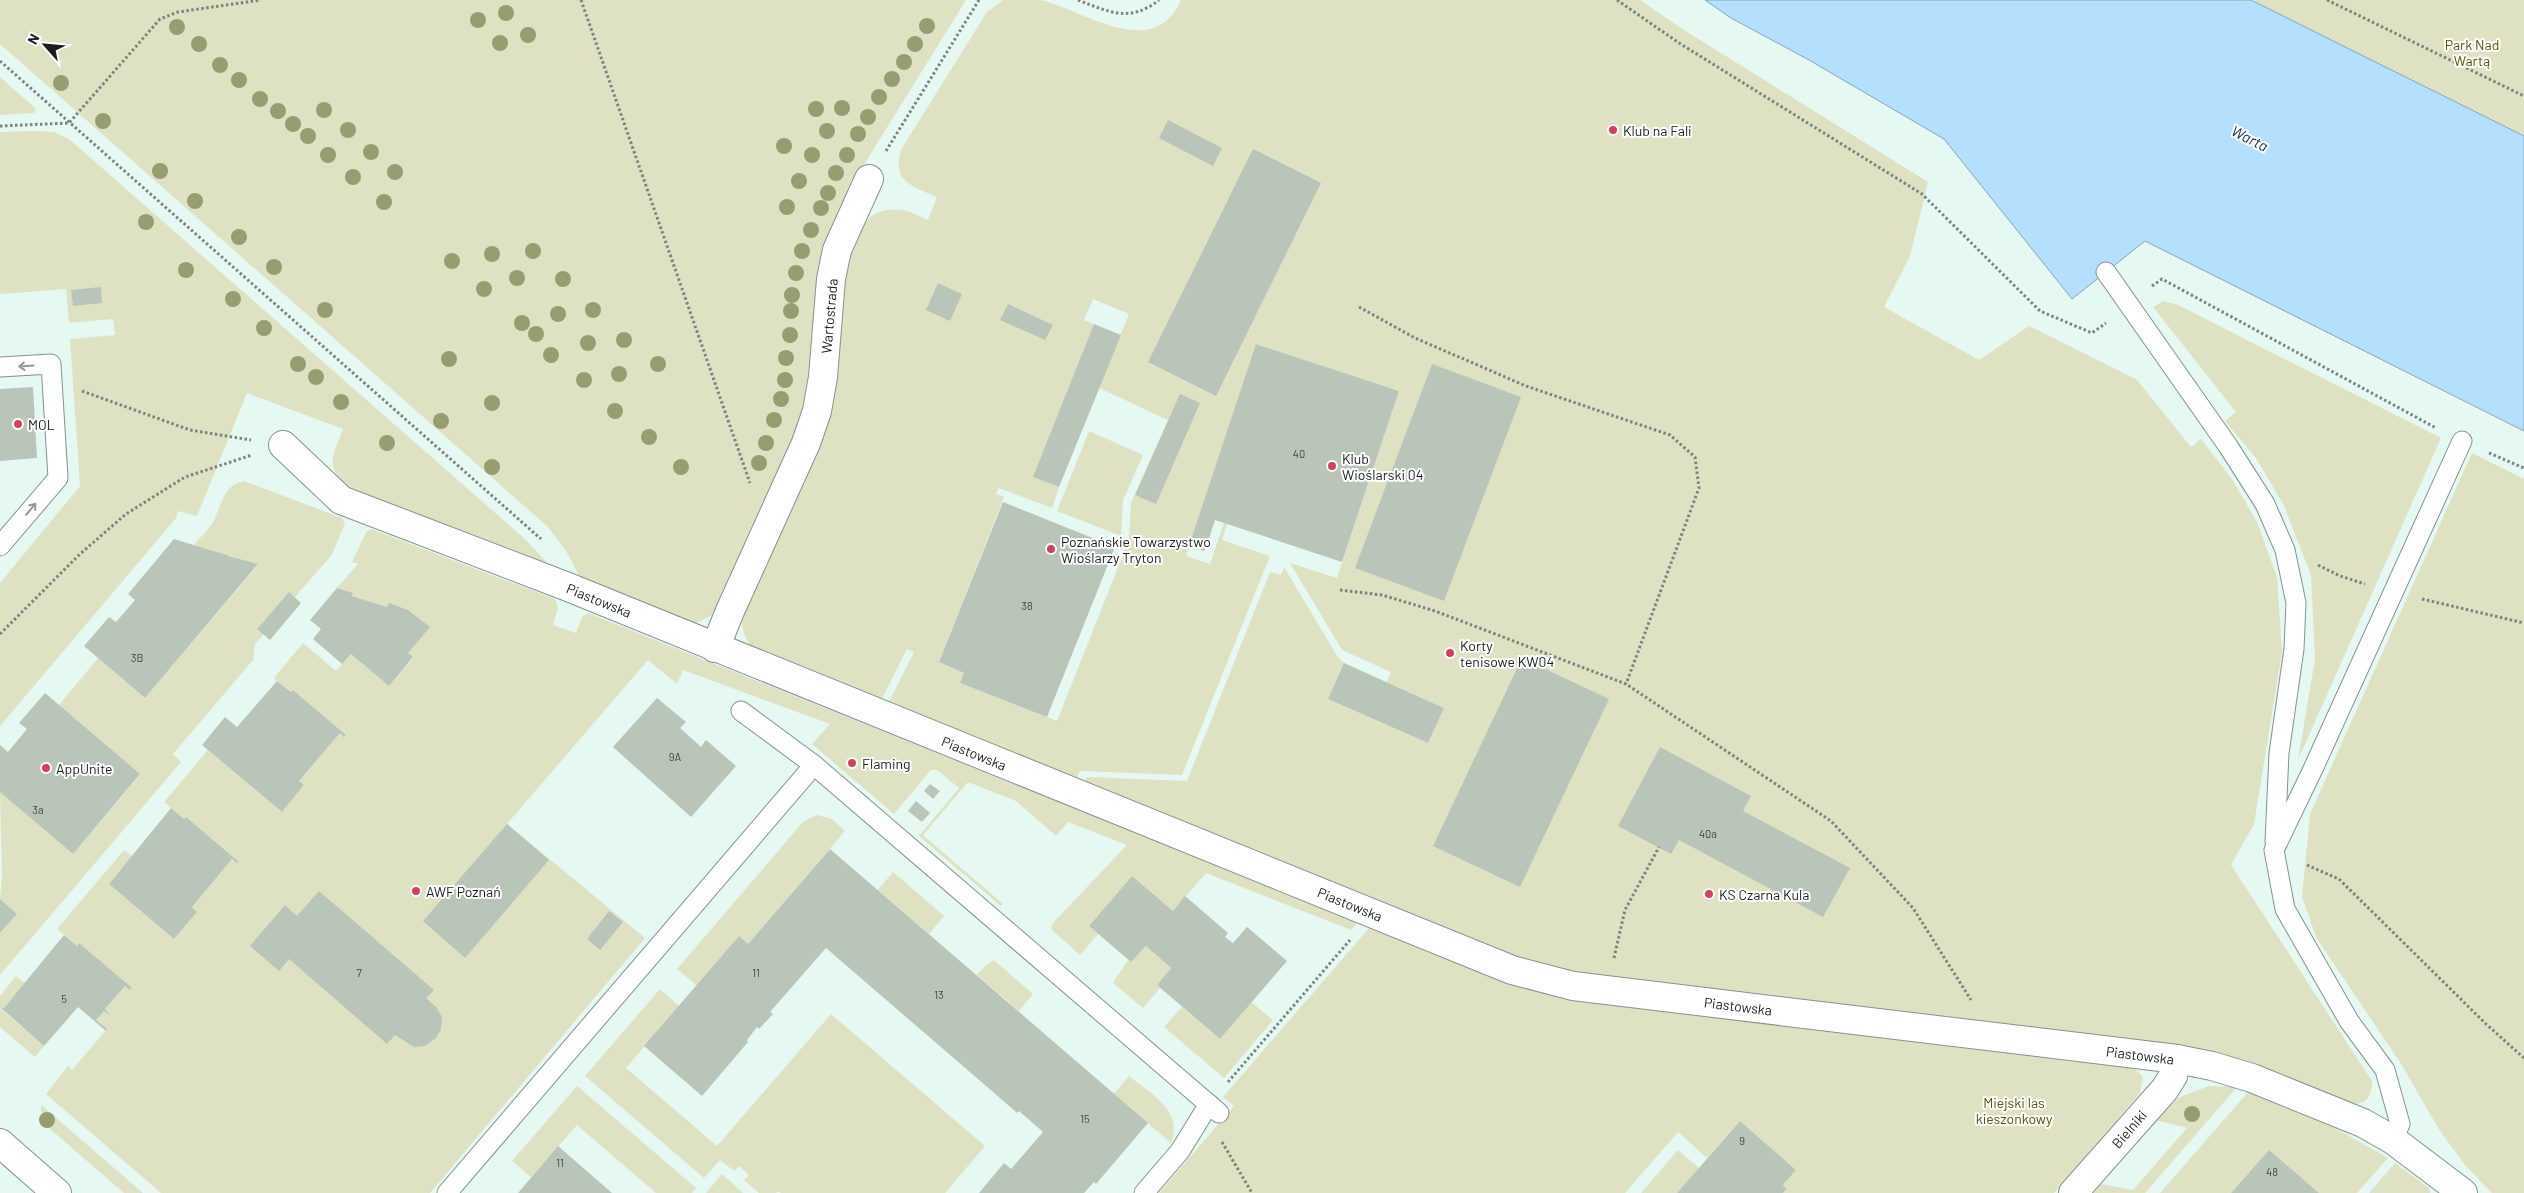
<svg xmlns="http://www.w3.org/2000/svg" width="2524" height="1193" font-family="Barlow,sans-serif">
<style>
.green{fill:#dfe1c3;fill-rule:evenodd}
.water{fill:#b4e0fd;stroke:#86a6ba}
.building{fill:#bac5b9}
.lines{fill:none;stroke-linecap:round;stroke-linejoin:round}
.service-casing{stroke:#83938e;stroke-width:21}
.minor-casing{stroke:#83938e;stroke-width:30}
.tertiary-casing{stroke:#83938e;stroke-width:30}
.path{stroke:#7a8581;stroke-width:3;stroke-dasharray:2.5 2.5;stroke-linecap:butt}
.service{stroke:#fff;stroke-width:19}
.minor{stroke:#fff;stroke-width:28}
.tertiary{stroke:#fff;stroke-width:28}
.tree{fill:#969e71}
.oneway{stroke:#989a99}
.poi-dot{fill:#d3425d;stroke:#fff;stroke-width:2}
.labels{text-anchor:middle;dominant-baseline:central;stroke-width:4;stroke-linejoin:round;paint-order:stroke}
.number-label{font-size:11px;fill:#414844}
.park-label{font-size:14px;fill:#545408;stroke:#fff}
.poi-label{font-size:14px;fill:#191f1d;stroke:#fff;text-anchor:start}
.street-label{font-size:14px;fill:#191f1d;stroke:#fff}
.water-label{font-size:15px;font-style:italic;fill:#0d3045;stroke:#fff}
</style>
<rect width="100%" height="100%" fill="#e6f8f2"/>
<!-- green -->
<g class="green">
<polygon points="0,0 966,0 857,176 814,350 805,407 795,437 718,606 712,615 694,624 581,579 566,551 548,527 0,44"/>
<path d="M 1003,0 C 1015,0 1030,0 1041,0 C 1083,10 1154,63 1181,0 L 1640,0 L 1684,30 L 1928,182 L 1910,256 L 1884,307 L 1979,360 L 2029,326 L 2137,380 L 2191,447 L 2201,439 L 2232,479 L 2257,522 L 2277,577 L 2282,652 L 2254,824 L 2231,865 L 2372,1081 C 2372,1098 2366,1106 2348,1103 L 2252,1064 L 2217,1054 L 1547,968 L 1084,783 L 1087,777 L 1187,781 L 1270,572 L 1281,575 L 1284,567 L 1337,656 L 1344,663 L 1328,699 L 1428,743 L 1444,708 L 1387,682 L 1391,672 L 1342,650 L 1290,563 L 1337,578 L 1399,391 L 1257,344 L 1186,556 L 1210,564 L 1224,523 L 1227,524 L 1222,540 L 1270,556 L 1182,775 L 1080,771 L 1076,780 L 888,704 L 914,652 L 907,649 L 881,701 L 753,648 C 743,637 741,628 742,614 L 847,261 C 857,233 865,205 902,210 C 911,211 920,217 928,220 L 937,197 C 911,186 890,181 902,148 L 987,12 ZM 1093,299 L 1129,314 L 1099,388 L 1168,420 L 1131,503 L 1129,540 L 1057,721 L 960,683 L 964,673 L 939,662 L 1004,497 L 996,494 L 999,488 L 1052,508 L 1059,487 L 1034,477 L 1094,324 L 1084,320 Z"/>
<polygon points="2255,0 2524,0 2524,136 2255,2"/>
<polygon points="0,77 36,109 34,113 0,115"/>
<path d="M 34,131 L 54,132 L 69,139 L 525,539 L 549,565 L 350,490 C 324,465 332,460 343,429 L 247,393 L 197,516 L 178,511 L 176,518 L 0,726 L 0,583 L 80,486 L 70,339 L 115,335 L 113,319 L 69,323 L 66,289 L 0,294 L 0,132 Z"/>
<polygon points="2163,301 2178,305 2441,438 2298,760 2315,659 2311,575 2284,506 2256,458 2225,421 2236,412 2153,307"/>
<polygon points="1089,431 1143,455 1123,500 1121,536 1057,511"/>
<polygon points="2472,453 2524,479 2524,1193 2492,1193 2465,1165 2440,1131 2400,1062 2317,939 2302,897 2310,814"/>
<path d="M 244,481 L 342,518 L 345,524 L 331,556 L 294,598 L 288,593 L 257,629 L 264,634 L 255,644 L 253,660 L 173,754 L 181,762 L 0,975 L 0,933 L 17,914 L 0,899 L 2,877 L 0,792 L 73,854 L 140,775 L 59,705 L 98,658 L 145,698 L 258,565 L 194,545 C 200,537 210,529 214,520 C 223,503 223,485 244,481 Z"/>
<polygon points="371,529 555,599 558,608 553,625 576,633 582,617 588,613 1358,922 1351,930 1206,873 1173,911 1132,876 1089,926 1098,934 1080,955 1051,929 1053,923 1127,845 1068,822 1056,836 1016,801 968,782 923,835 1003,904 1001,906 919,836 959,788 937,770 931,770 894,814 812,744 830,724 683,670 677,684 648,660 507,824 645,938 430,1193 161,1193 46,1094 68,1066 72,1070 107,1029 96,1020 104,1011 109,1014 105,1009 125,986 79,943 77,946 57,929 124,850 132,856 109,884 174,939 197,912 192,907 232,859 237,863 239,862 186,817 184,819 164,802 208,750 282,812 304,785 299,781 340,733 344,737 346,735 293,690 291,692 274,678 303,643 336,671 351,654 389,686 413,658 408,653 429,627 408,610 389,604 387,607 352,596 353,593 337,588 358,564 352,562 366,532"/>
<polygon points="817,815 832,819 845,831 748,944 739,936 697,986 677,969 803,822"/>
<polygon points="893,872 944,916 929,934 878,890"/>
<path d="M 1370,927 C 1436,953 1501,985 1571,998 L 2132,1066 L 2143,1077 L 2140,1093 L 2054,1193 L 1783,1193 L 1787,1189 L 1783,1185 L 1796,1170 L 1740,1121 L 1707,1158 L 1678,1132 L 1625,1193 L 1159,1193 L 1234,1106 L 1223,1097 Z"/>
<polygon points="1146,946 1171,968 1157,985 1160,988 1143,1008 1113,983 1128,960 1131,962"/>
<polygon points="994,960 1033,994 1019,1011 977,975 985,966"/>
<polygon points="16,976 25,983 4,1008 0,1007 0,996"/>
<polygon points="660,989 679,1006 626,1068 717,1146 831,1014 985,1146 945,1193 781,1193 778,1191 776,1193 759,1193 744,1180 749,1175 739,1166 734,1171 720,1160 704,1178 585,1076"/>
<polygon points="1251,1002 1273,1020 1224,1078 1164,1027 1182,1007 1220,1039"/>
<polygon points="0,1008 44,1046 35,1057 0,1027"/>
<path d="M 1129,1076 C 1151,1094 1184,1111 1171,1143 L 1114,1094 Z"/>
<polygon points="577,1086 696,1188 692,1193 656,1193 577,1125 531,1177 512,1161"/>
<polygon points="2209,1086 2237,1087 2145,1193 2092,1193 2101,1184 2133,1190 2187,1128 2155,1120 2180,1097"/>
<polygon points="2249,1091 2321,1120 2388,1158 2357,1193 2319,1193 2269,1150 2231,1193 2160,1193"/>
<polygon points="41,1105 143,1193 124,1193 42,1122"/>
<polygon points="1678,1150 1699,1168 1677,1193 1641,1193"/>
<polygon points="2395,1163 2430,1189 2430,1193 2369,1193"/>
<polygon points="722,1174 743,1193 706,1193"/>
</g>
<!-- water -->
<polygon class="water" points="1705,0 2251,0 2524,136 2524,431 2145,241 2072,299 1944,139 1809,60 1731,18"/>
<!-- building -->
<g class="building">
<polygon points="1168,120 1222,148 1213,166 1159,138"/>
<polygon points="1253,149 1321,183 1216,396 1148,362"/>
<polygon points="938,283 962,294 950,321 926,310"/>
<polygon points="101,287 102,303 73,306 71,290"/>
<polygon points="1008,304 1053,325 1045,340 1000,320"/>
<polygon points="1094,324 1121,335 1059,487 1033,477"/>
<polygon points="1256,344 1399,391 1342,562 1215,520 1205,551 1189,546"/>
<polygon points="1432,364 1521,397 1444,601 1355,568"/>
<polygon points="33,387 37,458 0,461 0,389"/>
<polygon points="1180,394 1200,403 1156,504 1135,495"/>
<polygon points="1003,502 1115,547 1047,717 960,683 964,673 939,662"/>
<polygon points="174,539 220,553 227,555 228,553 228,556 258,564 145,698 84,646 109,617 116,622 135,600 128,594"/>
<polygon points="337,588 353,593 352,596 387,607 389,603 408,610 430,627 408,653 413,657 389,686 351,654 342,664 313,639 321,629 310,620"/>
<polygon points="289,592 301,603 270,640 257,629"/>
<polygon points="1522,658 1609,699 1520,887 1433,846"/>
<polygon points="1344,663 1444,708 1428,743 1328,699"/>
<polygon points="277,681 291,692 293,690 346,735 344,737 340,733 299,781 304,785 282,812 202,745 225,717 237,727"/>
<polygon points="45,693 140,774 73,854 0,792 0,745 8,752 27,729 19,723"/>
<polygon points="657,698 686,722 680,728 701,747 706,740 736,766 691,817 613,747"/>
<polygon points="1660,747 1751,796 1743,811 1850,868 1823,917 1679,840 1671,854 1618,826"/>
<polygon points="930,784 940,791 933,799 924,791"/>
<polygon points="916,801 930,813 922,822 908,811"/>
<polygon points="171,808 184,819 186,817 239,862 237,863 232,859 192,907 197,912 174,939 109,884"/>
<polygon points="507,824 549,860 465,958 423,921"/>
<polygon points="830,849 1148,1123 1096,1184 1094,1182 1084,1193 979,1193 1004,1163 1011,1169 1043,1132 1019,1111 1017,1113 1015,1111 826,948 770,1012 773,1014 759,1029 757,1027 747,1040 748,1042 702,1096 644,1046 739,936 748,944"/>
<polygon points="1132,876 1173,911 1185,896 1228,933 1225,937 1233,943 1247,927 1287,961 1220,1039 1157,985 1171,968 1146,946 1131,962 1089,926"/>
<polygon points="319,891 434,990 426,998 436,1007 442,1017 441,1029 436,1038 425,1046 414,1047 395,1035 387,1044 289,959 279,971 250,946 285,905 297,916"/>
<polygon points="0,899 17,914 0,933"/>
<polygon points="609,911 623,922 600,950 587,939"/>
<polygon points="64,935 77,946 79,943 132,988 130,990 125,986 105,1009 110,1015 104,1011 96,1020 107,1029 106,1031 78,1007 44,1046 0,1007 4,1008"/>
<polygon points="1740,1121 1796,1170 1783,1185 1787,1189 1783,1193 1677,1193"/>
<polygon points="558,1146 612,1193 518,1193"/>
<polygon points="2269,1150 2319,1193 2231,1193"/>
</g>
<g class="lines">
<!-- service casing -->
<g class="service-casing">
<g id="service">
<polyline points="2106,272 2228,446 2265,504 2285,550 2296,603 2294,649 2279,753 2275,842"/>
<polyline points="0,367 51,364 58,478 0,546"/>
<polyline points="741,711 814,765 1219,1113"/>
<polyline points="2393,1140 2400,1124 2385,1070 2349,1021 2285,909 2274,850 2313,769 2462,441"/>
<polyline points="447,1193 814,765"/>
<polyline points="1144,1193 1180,1151 1209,1104"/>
</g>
</g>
<!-- minor casing -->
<g class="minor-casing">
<g id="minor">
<polyline points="283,445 341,500 568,587 1512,970 1573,986 2177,1059 2212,1066 2252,1078 2363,1123 2393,1140 2463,1193"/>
<polyline points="715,648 730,611 806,443 817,411 823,377 831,279 837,250 869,179"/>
<polyline points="2073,1193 2165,1089 2173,1076 2177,1059"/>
</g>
</g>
<!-- tertiary casing -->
<g class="tertiary-casing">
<polyline id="tertiary" points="0,1143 57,1193"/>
</g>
<!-- path -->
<g class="path">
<polyline points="581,0 750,483"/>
<path d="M 1078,0 C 1109,12 1130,23 1159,0"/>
<polyline points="1617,0 1679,43 1922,194 2040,311 2092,333 2106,323"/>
<polyline points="2327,0 2524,96"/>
<polyline points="0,61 541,539"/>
<polyline points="0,126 69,123 160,19 178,12 261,0"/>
<polyline points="886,151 979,0"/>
<polyline points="2152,286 2162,279 2436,428"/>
<polyline points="1359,307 1415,338 1526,386 1670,435 1695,457 1699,488 1626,684"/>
<polyline points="82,391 190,430 251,440"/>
<polyline points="2489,453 2524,468"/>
<polyline points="2318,565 2340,576 2365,584"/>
<polyline points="1340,590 1382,595 1435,611 1626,684 1831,821 1913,908 1971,1000"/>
<polyline points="2422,599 2524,623"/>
<polyline points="0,634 80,554 126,514 185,477 252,455"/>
<polyline points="2307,865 2339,879 2486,1024 2524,1058"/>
<polyline points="1614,958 1625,910 1659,847"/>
<polyline points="1228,1082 1350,940"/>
<polyline points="1222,1142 1252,1193"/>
</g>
<!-- service -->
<use href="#service" class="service"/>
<!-- minor -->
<use href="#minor" class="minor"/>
<!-- tertiary -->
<use href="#tertiary" class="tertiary"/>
</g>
<!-- trees -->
<g class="tree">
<circle cx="506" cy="13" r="8"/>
<circle cx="478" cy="20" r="8"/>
<circle cx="927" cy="26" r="8"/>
<circle cx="177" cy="27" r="8"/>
<circle cx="528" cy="35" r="8"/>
<circle cx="500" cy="43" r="8"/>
<circle cx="199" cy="44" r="8"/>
<circle cx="915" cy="44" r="8"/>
<circle cx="904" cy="62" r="8"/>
<circle cx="220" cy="65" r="8"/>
<circle cx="892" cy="79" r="8"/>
<circle cx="239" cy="80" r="8"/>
<circle cx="61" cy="83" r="8"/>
<circle cx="879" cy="97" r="8"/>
<circle cx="260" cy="99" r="8"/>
<circle cx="842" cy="108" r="8"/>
<circle cx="816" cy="109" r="8"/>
<circle cx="324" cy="110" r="8"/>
<circle cx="278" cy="111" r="8"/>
<circle cx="868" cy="117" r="8"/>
<circle cx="103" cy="121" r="8"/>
<circle cx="293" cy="124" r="8"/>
<circle cx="348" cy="130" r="8"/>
<circle cx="827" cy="131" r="8"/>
<circle cx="858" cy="134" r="8"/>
<circle cx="308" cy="136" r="8"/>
<circle cx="784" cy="146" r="8"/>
<circle cx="371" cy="152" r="8"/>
<circle cx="328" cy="155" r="8"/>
<circle cx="812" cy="155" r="8"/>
<circle cx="847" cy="155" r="8"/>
<circle cx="160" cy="171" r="8"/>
<circle cx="395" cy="172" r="8"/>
<circle cx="836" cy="173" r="8"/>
<circle cx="353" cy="177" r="8"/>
<circle cx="799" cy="181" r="8"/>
<circle cx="828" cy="193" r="8"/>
<circle cx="195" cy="201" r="8"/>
<circle cx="384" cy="202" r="8"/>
<circle cx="787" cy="207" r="8"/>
<circle cx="821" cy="208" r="8"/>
<circle cx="146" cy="222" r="8"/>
<circle cx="811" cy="230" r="8"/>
<circle cx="239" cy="237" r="8"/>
<circle cx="533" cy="251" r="8"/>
<circle cx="802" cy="251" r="8"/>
<circle cx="492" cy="254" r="8"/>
<circle cx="452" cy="261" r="8"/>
<circle cx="274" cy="267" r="8"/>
<circle cx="186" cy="270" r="8"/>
<circle cx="796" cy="273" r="8"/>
<circle cx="517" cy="278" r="8"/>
<circle cx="563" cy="279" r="8"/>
<circle cx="484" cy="289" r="8"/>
<circle cx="792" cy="295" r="8"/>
<circle cx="233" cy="299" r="8"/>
<circle cx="325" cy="310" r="8"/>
<circle cx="593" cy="310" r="8"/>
<circle cx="791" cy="311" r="8"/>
<circle cx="558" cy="314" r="8"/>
<circle cx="522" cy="323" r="8"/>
<circle cx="264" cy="328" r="8"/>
<circle cx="536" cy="334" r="8"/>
<circle cx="790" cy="335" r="8"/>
<circle cx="624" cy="340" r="8"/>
<circle cx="588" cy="343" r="8"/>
<circle cx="551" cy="355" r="8"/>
<circle cx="786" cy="358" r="8"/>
<circle cx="449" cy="359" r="8"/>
<circle cx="298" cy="364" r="8"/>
<circle cx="658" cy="364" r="8"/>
<circle cx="619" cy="374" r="8"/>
<circle cx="316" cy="377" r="8"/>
<circle cx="584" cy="380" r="8"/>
<circle cx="785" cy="380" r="8"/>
<circle cx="781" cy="399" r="8"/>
<circle cx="341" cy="402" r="8"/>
<circle cx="492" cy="403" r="8"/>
<circle cx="615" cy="411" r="8"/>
<circle cx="774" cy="420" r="8"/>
<circle cx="441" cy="421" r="8"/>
<circle cx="649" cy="437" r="8"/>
<circle cx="387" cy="443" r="8"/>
<circle cx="766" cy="443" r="8"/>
<circle cx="759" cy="463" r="8"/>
<circle cx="492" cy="467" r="8"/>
<circle cx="681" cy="467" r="8"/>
<circle cx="2192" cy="1114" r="8"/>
<circle cx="47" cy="1120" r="8"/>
</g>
<!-- one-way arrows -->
<defs><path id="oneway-shaft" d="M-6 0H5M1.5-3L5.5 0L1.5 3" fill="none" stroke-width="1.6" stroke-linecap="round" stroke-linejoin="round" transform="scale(1.25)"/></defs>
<g class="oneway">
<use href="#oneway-shaft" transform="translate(26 366) rotate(176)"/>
<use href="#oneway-shaft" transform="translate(31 509) rotate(-50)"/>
</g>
<!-- markers -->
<g class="poi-dot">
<circle cx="1613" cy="130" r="5"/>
<circle cx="18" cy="424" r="5"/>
<circle cx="1332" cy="466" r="5"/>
<circle cx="1051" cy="549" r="5"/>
<circle cx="1450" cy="653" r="5"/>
<circle cx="852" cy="763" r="5"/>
<circle cx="46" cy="768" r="5"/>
<circle cx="416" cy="891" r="5"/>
<circle cx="1709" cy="894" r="5"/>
</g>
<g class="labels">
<!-- number labels -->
<g class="number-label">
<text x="1299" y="453">40</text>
<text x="1027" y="605">38</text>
<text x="137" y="657">3B</text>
<text x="675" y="756">9A</text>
<text x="38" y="809">3a</text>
<text x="1708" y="833">40a</text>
<text x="359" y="972">7</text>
<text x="756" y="972">11</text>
<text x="939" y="994">13</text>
<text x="64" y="998">5</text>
<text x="1085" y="1118">15</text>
<text x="1742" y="1140">9</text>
<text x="560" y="1162">11</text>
<text x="2272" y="1171">48</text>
</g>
<!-- park labels -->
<g class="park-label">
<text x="2472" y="44">Park Nad<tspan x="2472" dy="16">Wartą</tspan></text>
<text x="2014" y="1102">Miejski las<tspan x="2014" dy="16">kieszonkowy</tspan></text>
</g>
<!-- poi labels -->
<g class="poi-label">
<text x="1623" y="130">Klub na Fali</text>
<text x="28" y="424">MOL</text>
<text x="1342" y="458">Klub<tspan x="1342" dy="16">Wioślarski 04</tspan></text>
<text x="1061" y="541">Poznańskie Towarzystwo<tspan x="1061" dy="16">Wioślarzy Tryton</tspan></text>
<text x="1460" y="645">Korty<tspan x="1460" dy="16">tenisowe KW04</tspan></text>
<text x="862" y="763">Flaming</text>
<text x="56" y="768">AppUnite</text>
<text x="426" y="891">AWF Poznań</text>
<text x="1719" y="894">KS Czarna Kula</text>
</g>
<!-- street labels -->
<g class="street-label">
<text transform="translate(829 316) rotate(-85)">Wartostrada</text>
<text transform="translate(599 600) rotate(22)">Piastowska</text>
<text transform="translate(974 753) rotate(22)">Piastowska</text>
<text transform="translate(1350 904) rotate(22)">Piastowska</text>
<text transform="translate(1738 1006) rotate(7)">Piastowska</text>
<text transform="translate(2140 1055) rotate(7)">Piastowska</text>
<text transform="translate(2129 1129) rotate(-49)">Bielniki</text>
</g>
<!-- water labels -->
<g class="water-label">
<text transform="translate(2250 138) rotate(27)">Warta</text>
</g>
</g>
<!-- north arrow -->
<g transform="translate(45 45) rotate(297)" stroke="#ffffff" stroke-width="4" paint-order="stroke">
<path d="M0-4L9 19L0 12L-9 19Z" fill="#191f1d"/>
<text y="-8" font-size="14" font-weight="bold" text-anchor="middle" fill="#191f1d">N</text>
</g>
</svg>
